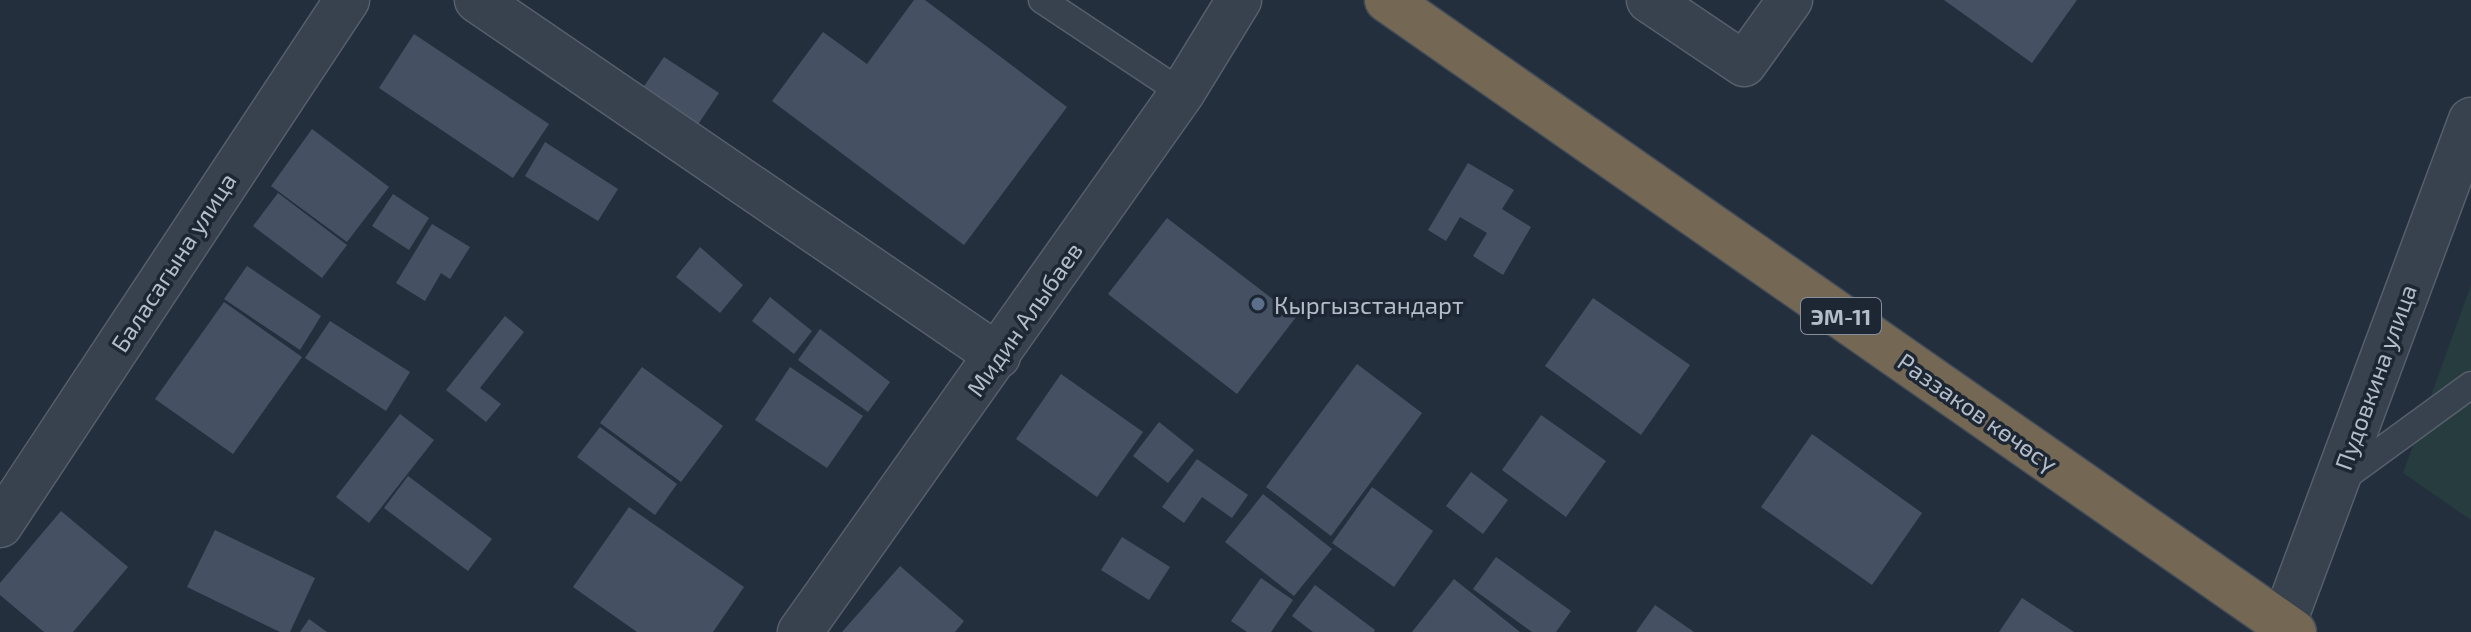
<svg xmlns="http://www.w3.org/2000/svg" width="2471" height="632" font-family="'Exo 2',sans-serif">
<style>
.green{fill:#263c3f}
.building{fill:#455162}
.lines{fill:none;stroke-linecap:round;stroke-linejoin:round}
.lane-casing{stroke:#565f6c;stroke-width:29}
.street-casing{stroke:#565f6c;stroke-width:47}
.highway-casing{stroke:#434c59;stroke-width:47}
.lane{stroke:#38414e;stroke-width:26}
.street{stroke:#38414e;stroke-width:44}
.highway{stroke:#746855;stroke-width:44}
.service-dot{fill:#5c6f8a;stroke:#1d2633;stroke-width:3}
.labels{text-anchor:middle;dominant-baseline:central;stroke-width:7;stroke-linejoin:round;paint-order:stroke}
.shield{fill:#1d2633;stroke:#878f9c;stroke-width:2}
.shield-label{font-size:22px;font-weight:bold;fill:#b4bcc9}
.street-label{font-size:24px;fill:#b4bcc9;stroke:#1d2633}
.poi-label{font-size:24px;fill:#b4bcc9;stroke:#1d2633;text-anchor:start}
</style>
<rect width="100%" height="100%" fill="#242f3e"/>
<!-- green -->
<polygon class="green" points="2471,285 2471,520 2403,473"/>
<!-- building -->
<g class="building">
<polygon points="914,0 925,0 1067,107 964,245 772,101 823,32 867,64"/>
<polygon points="1944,0 2077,0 2032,63"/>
<polygon points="414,34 549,124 513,178 379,88"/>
<polygon points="664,57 719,93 691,135 636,98"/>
<polygon points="312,129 389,187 347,242 271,186"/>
<polygon points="545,142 618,189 598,221 525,176"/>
<polygon points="1468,163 1514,190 1502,209 1531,227 1503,275 1473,256 1487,233 1460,217 1446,241 1428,230"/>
<polygon points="278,193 347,245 322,278 253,226"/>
<polygon points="393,194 429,218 409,250 372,226"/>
<polygon points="1167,218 1296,317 1237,394 1108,294"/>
<polygon points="432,224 470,247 450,279 441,273 425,301 396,283"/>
<polygon points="700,247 743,285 720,313 676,277"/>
<polygon points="247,266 321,316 300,350 224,299"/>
<polygon points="770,297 812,331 794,354 752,321"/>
<polygon points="1593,298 1690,365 1641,435 1545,366"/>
<polygon points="224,302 302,357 233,454 155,399"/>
<polygon points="505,316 524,332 480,388 501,404 486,422 446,390"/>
<polygon points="330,321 410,372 386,411 305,358"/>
<polygon points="820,329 890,382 868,412 798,360"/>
<polygon points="1357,364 1422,413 1331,536 1266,487"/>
<polygon points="642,367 723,426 681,482 600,423"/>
<polygon points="790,367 863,416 827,468 755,420"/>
<polygon points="1061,374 1143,432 1097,497 1016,439"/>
<polygon points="400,414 434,440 369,523 336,497"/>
<polygon points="1541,415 1606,461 1566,517 1502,470"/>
<polygon points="1159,422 1194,450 1168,483 1133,456"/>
<polygon points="600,427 677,484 655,515 577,457"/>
<polygon points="1812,434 1922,513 1872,585 1761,507"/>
<polygon points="1197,459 1248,495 1232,518 1202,497 1184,523 1162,507"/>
<polygon points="1471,472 1508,500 1483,534 1446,506"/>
<polygon points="408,476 492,539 468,571 384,508"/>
<polygon points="1372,487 1433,531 1394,587 1332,543"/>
<polygon points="1263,494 1332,549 1294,596 1225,542"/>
<polygon points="629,507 744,587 713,632 637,632 573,587"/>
<polygon points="61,511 128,567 73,632 44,632 0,595 0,583"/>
<polygon points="215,530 315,578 290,632 280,632 187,587"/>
<polygon points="1122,537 1170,567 1149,600 1101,570"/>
<polygon points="1496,557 1571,611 1556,632 1532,632 1473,589"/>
<polygon points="900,566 964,621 955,632 842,632"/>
<polygon points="1261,578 1293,600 1271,632 1247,632 1231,621"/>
<polygon points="1454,579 1520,632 1412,632"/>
<polygon points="1315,585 1375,630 1374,632 1313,632 1292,616"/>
<polygon points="2022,598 2074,632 1999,632"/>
<polygon points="1655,605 1694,632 1636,632"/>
<polygon points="309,619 327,632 300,632"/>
</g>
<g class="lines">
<!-- lane casing -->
<g class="lane-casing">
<g id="lane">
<polyline points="1042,0 1182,93"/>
<polyline points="2342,479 2471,385"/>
</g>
</g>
<!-- street casing -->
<g class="street-casing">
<g id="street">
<polyline points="477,0 998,356"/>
<polyline points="1649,0 1744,64 1790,0"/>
<polyline points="0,525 347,0"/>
<polyline points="800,632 1182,93 1239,0"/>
<polyline points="2278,632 2283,625 2471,120"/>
</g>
</g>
<!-- highway casing -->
<g class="highway-casing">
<polyline id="highway" points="1387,0 2294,632"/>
</g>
<!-- lane -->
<use href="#lane" class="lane"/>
<!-- street -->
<use href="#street" class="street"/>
<!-- highway -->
<use href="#highway" class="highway"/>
</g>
<!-- markers -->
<circle class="service-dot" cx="1258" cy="304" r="8"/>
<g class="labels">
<!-- shield labels -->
<rect class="shield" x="1801" y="298" width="80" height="36" rx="6"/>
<g class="shield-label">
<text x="1841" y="316">ЭМ-11</text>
</g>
<!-- street labels -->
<g class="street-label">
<text transform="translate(173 262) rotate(-57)">Баласагына улица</text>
<text transform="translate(1024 319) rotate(-55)">Мидин Алыбаев</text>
<text transform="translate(2375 377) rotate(-70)">Пудовкина улица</text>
<text transform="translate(1978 412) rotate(35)">Раззаков көчөсү</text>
</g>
<!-- poi labels -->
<g class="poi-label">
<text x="1274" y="304">Кыргызстандарт</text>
</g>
</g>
</svg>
